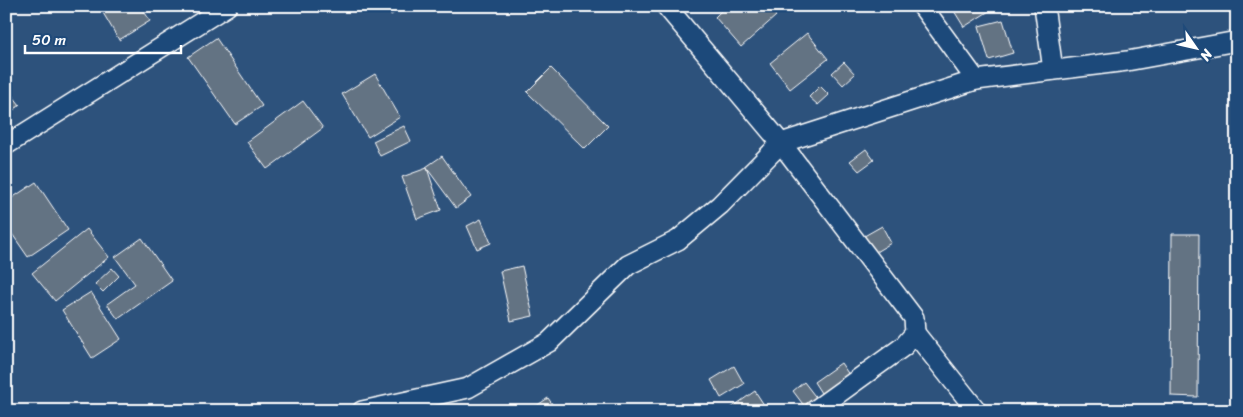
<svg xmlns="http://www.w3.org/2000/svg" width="1243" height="417" font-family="Sriracha,sans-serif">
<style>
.building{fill:#647383;stroke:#fff}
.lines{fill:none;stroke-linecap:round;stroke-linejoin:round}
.minor-casing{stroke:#fff;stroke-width:22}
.minor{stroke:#1f4a7a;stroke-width:19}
</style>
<rect width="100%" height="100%" fill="#2d527c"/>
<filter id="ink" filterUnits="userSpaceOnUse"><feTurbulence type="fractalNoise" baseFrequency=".02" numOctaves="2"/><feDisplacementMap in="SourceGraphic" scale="10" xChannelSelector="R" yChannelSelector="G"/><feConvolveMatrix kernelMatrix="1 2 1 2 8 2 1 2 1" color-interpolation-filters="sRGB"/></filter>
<g filter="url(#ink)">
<!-- building -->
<g class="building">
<polygon points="99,6 141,6 150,21 119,40"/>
<polygon points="386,6 406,6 391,15"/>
<polygon points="726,6 768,6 776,16 741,47 715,17"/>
<polygon points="951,6 997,6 964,27"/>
<polygon points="1194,6 1217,6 1194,10"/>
<polygon points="1003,20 1013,53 989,60 979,26"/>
<polygon points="807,33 828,59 790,89 770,63"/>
<polygon points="216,38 262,106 235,124 188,57"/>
<polygon points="844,62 855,74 843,85 832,73"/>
<polygon points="551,68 608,126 585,149 527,92"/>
<polygon points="375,74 400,117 368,137 342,94"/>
<polygon points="820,86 829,95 818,105 809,97"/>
<polygon points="6,87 20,105 6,116"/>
<polygon points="303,101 323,128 267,169 247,142"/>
<polygon points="404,126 411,141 380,156 373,141"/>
<polygon points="866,149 874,160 859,171 850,161"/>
<polygon points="442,156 471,197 456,208 426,167"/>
<polygon points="427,168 441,210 417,219 402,177"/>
<polygon points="36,182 68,230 28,257 6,225 6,202"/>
<polygon points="481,219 491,243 477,249 467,226"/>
<polygon points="882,226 891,243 869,256 859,239"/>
<polygon points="87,229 109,257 55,301 32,273"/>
<polygon points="1172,234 1199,234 1198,397 1171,396"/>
<polygon points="142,238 172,281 118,319 107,304 135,284 115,257"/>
<polygon points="522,266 533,316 511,321 500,271"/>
<polygon points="112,268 119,276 103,292 95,284"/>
<polygon points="91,292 121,339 92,358 62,310"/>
<polygon points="841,363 856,385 828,404 814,382"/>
<polygon points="734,366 744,384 721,398 711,380"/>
<polygon points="804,382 821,404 808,411 793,391"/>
<polygon points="755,391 768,411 727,411"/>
<polygon points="548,398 557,411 529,411"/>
</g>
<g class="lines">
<!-- minor casing -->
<g class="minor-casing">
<g id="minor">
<polyline points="666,6 781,143 914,318 915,333 904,346 814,411"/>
<polyline points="922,6 976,80"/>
<polyline points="1044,6 1053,70"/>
<polyline points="6,145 227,6"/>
<polyline points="915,333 977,411"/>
<polyline points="362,411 468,388 549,342 628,265 678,240 720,205 781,143 976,80 1127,61 1237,41"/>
</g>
</g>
<!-- minor -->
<use href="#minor" class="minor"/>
</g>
</g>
<!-- margin -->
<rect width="1243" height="417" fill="none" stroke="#1f4a7a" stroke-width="25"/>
<rect x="12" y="12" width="1218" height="392" fill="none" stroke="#fff" stroke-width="2" filter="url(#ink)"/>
<!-- north arrow -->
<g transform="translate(1196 48) rotate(124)" stroke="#1f4a7a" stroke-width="4" paint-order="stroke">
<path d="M0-4L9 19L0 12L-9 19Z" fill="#ffffff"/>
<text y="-8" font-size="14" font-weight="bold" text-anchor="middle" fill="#ffffff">N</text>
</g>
<!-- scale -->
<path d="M25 45v8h156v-8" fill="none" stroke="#ffffff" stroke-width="2.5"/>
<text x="32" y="45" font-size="15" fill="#ffffff" stroke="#1f4a7a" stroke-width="4" paint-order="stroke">50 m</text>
</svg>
